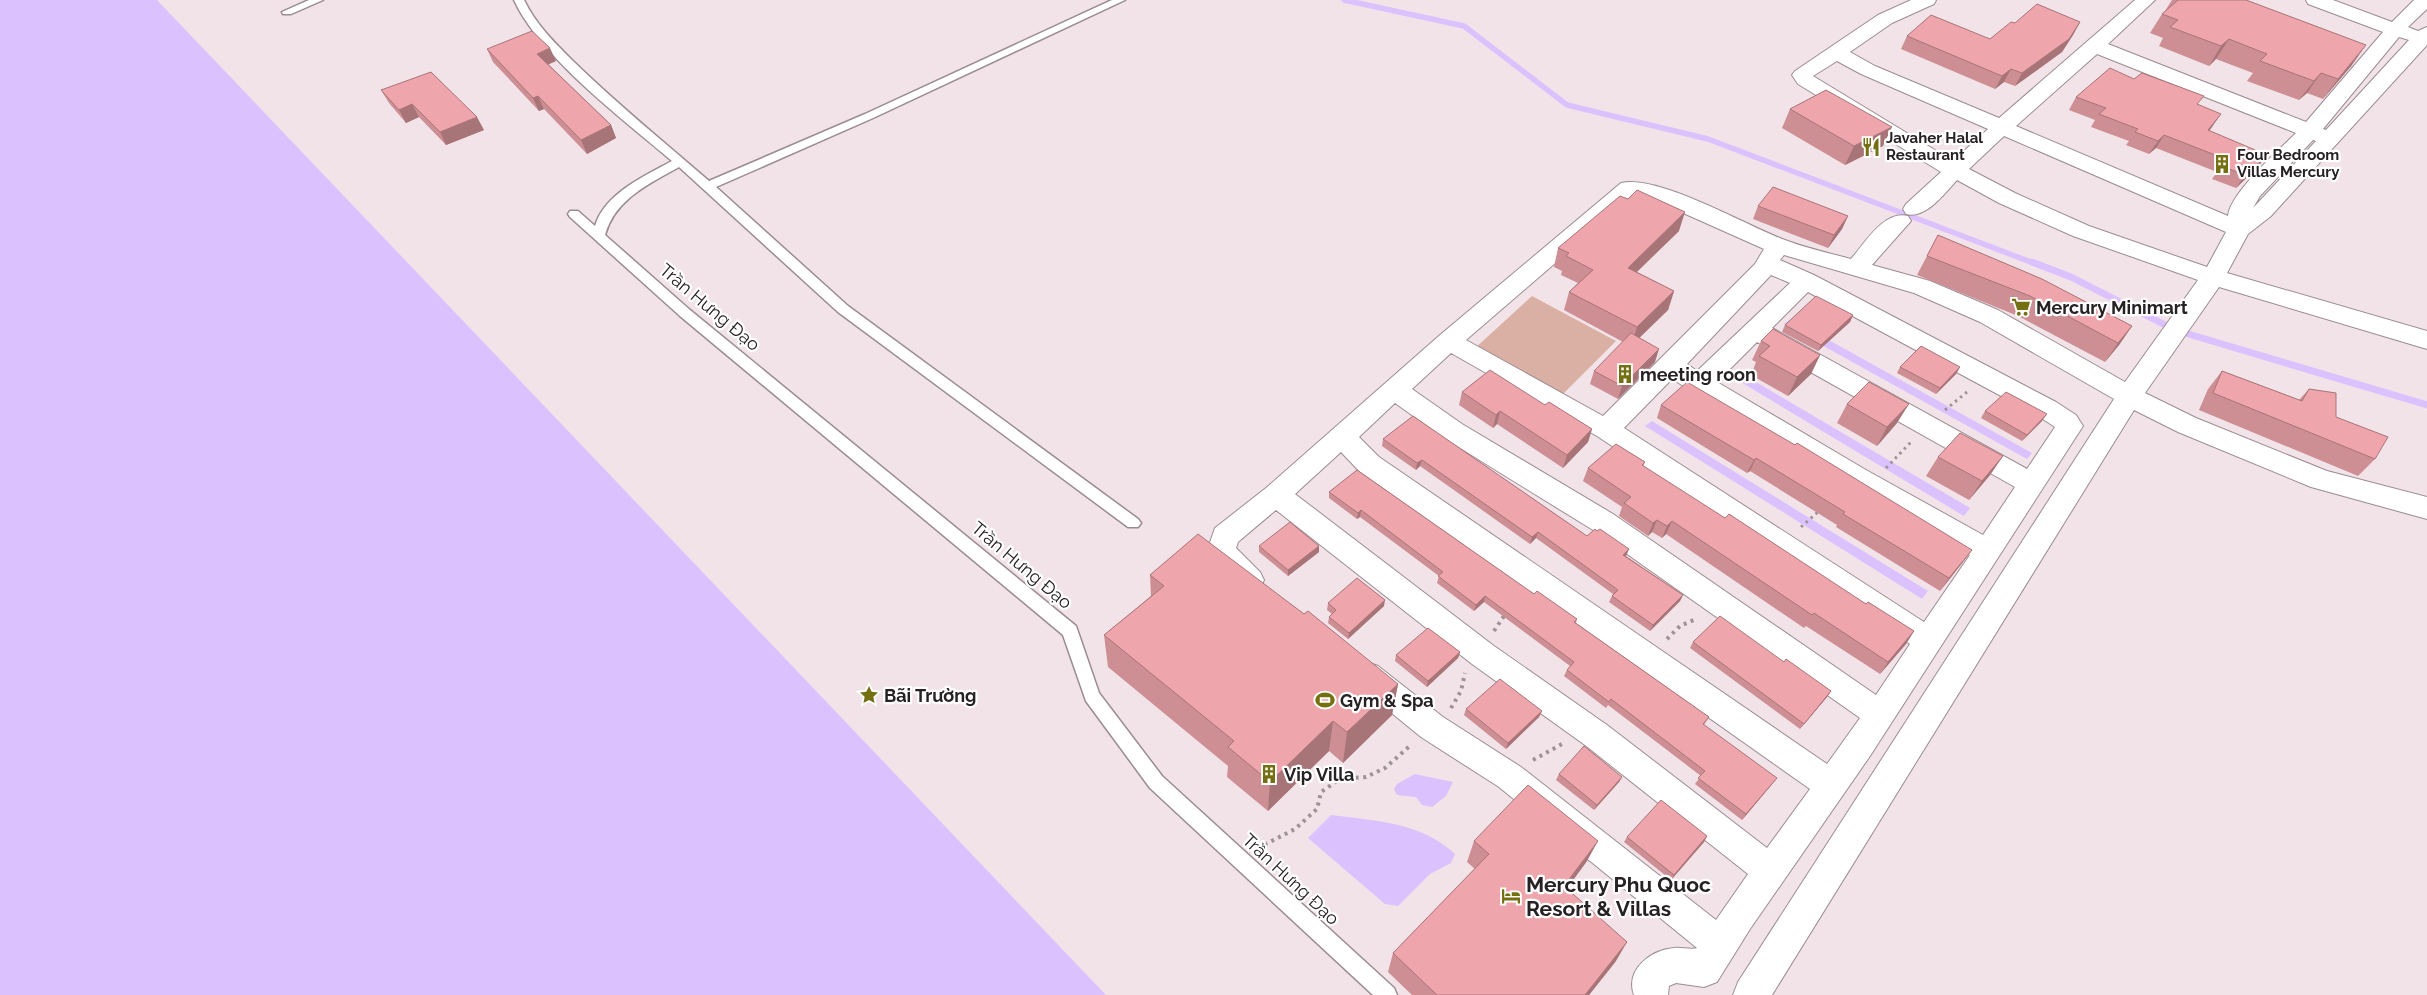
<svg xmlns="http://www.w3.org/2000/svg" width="2427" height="995" font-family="Raleway,sans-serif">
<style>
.green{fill:#dbb0a4}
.water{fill:#dbc2fe}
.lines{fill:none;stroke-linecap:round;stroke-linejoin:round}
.stream-far1{stroke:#dbc2fe;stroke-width:5.5}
.stream{stroke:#dbc2fe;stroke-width:7}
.lane-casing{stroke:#9a8c92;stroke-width:3}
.street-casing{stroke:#9a8c92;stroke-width:2}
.path-far1{stroke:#9d9397;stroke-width:3;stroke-dasharray:2.5 4;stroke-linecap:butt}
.path{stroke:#9d9397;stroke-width:4;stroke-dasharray:3 4.5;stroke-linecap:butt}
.lane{fill:#fff;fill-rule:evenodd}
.street{fill:#fff;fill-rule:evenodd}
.wall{fill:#cd8f94}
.shaded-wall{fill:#a77478}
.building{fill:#eea6ac;stroke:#a77478}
.labels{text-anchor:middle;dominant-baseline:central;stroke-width:4.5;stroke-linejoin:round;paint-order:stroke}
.far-poi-label{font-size:15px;font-weight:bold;fill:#262123;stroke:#fff;text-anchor:start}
.street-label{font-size:18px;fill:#262123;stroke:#fff}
.poi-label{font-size:18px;font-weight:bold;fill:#262123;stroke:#fff;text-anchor:start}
.near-poi-label{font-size:21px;font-weight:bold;fill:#262123;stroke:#fff;text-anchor:start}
</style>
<rect width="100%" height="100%" fill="#f2e3e9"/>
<!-- green -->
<polygon class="green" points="1532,296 1616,341 1558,399 1473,350"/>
<!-- water -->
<g class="water">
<polygon points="0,0 157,0 1106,995 0,995"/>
<polygon points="1791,319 2032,453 2027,459 1784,324"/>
<polygon points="1739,372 1970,508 1964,516 1734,378"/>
<polygon points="1652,421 1928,591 1922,599 1645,426"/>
<polygon points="1415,774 1453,782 1446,796 1432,807 1422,805 1416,797 1397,795 1394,789 1397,784"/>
<path d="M 1331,815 C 1376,821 1421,822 1455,854 L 1451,863 L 1430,874 L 1398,906 L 1385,904 L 1308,838 Z"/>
</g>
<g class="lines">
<!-- stream-far1 -->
<polyline class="stream-far1" points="1344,0 1464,26 1567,105 1708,139 2036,264"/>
<!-- stream -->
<polyline class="stream" points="2032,262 2071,277 2175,330 2427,405"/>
<!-- lane casing -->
<g class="lane-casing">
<g id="lane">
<polygon points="309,0 323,0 291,14 283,14 282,12"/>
<path d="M 514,0 L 524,0 C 536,25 555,43 574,62 C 617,104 664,142 709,181 L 865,114 L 1112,0 L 1125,0 L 873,118 L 716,187 L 848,306 L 1138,519 L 1141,523 L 1138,527 L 1128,527 L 838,312 L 679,167 C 649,184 615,199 605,235 L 690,310 L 1076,626 L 1099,693 L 1162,776 L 1394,988 L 1397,995 L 1373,995 L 1150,788 L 1086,701 L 1063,635 L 680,316 L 570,217 L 568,214 L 570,211 L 578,211 L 595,226 C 605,193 645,176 672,161 C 624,120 540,57 514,0 Z"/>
</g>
</g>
<!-- street casing -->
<g class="street-casing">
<path id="street" d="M 1911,0 L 1936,0 L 1934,4 L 1892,23 L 1850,52 L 1875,66 L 1999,118 L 2135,0 L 2155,0 L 2108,44 L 2306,122 L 2383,32 L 2308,4 L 2306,0 L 2333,0 L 2392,22 L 2414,0 L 2427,0 L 2427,9 L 2408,27 L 2418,31 L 2427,27 L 2427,45 L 2271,216 L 2248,234 L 2227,273 L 2427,331 L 2427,349 L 2219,287 L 2145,393 L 2196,418 L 2327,471 L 2427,497 L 2427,519 L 2311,487 L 2178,432 L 2134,410 L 1772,995 L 1733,995 L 1738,982 L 2114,399 L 1980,322 L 1914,293 L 1784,255 L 1780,260 L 1814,275 L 2056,402 L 2076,415 L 2083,426 L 1870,756 L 1750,929 L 1717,982 L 1704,987 L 1676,983 L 1669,986 L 1668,995 L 1634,995 C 1625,970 1650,950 1674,948 C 1681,947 1691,950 1697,948 L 1499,787 L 1421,737 L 1356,684 L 1352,675 L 1356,666 L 1367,662 L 1378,666 L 1443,717 L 1521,767 L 1716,920 L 1748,874 L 1585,745 L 1472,664 L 1276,510 L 1238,542 L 1236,548 L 1260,572 L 1264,580 L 1260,588 C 1257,589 1252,592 1249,591 C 1232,590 1214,565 1207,551 L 1215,528 L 1266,488 L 1440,335 L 1621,183 C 1658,174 1747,226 1785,240 C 1806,248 1829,253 1851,259 C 1865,243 1884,210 1908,216 L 1911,221 L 1872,265 L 1930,281 L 1998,310 L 2125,382 L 2198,280 L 2073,236 L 1999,203 L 1957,180 C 1944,194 1926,219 1906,214 L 1903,209 L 1906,204 L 1941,172 L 1798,84 L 1792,75 L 1795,71 L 1878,15 ZM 2399,37 L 2409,40 L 2326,130 L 2323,129 ZM 2097,54 L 2296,133 C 2279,150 2230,193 2228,216 L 2016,126 ZM 1837,61 L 1861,74 L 1988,129 L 1953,161 L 1813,76 ZM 2004,136 L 2226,232 L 2207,267 L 2089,226 L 2015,193 L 1969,169 ZM 2313,140 L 2316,141 L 2253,208 L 2260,196 ZM 1633,196 L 1654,200 L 1764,249 L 1755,264 L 1603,416 L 1466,340 ZM 1771,275 L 1790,283 L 1697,371 L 1687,364 ZM 1808,292 L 2038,416 L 2055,427 L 2027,469 L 1772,328 ZM 1757,342 L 2015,487 L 1983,535 L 1866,470 L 1717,382 ZM 1451,353 L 1597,436 L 1910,644 L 1876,695 L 1613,514 L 1462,424 L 1412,389 ZM 1672,379 L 1846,484 L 1970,555 L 1924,622 L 1624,428 ZM 1395,403 L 1444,438 L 1593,530 L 1860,718 L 1827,764 L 1379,457 L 1359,437 ZM 1341,452 L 1359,471 L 1810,789 L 1767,848 L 1607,725 L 1494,646 L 1295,494 Z"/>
</g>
<!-- path-far1 -->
<g class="path-far1">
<polyline points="1945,410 1967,392"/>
<polyline points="1886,468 1911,442"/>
<polyline points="1801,527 1819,511"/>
</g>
<!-- path -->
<g class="path">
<polyline points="1494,631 1506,613"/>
<polyline points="1667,639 1680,626 1696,619"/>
<polyline points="1451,708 1461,691 1465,673"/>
<polyline points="1533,760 1562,744"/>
<polyline points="1258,848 1295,829 1317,809 1321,792 1340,779 1366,777 1385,768 1412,744"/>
</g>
<!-- lane -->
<use href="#lane" class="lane"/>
<!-- street -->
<use href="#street" class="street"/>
</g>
<!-- wall -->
<g class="wall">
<polygon points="2172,0 2246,0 2352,65 2323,99 2307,93 2299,100 2247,81 2253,73 2216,59 2209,66 2159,46 2163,38 2150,33 2162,14 2165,11"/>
<polygon points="2080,22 2073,35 2062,52 2015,86 2004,82 1995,89 1901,49 1907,36 1990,39 2015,23"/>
<polygon points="487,49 556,61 548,64 611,125 616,138 587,154 544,109 539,111 493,62"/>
<polygon points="381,90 484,130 446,145 419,117 406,123 389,103"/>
<polygon points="2076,97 2198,105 2212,127 2209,131 2257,168 2236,188 2212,179 2217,172 2156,148 2149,154 2126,145 2129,141 2091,127 2095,120 2069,110"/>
<polygon points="1790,109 1883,146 1845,165 1782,128"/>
<polygon points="1758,206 1848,216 1842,229 1828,248 1753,219"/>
<polygon points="1679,231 1637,272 1674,291 1668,310 1639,338 1655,362 1618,399 1590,384 1594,371 1623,342 1564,310 1569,292 1578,283 1561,275 1562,271 1554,267 1558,248"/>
<polygon points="1938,235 2132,326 2119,345 2105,362 2018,316 1917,275"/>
<polygon points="1853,315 1850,322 1818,351 1782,332 1785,325"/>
<polygon points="1761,341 1820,355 1811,374 1788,396 1751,375 1756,362 1752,360"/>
<polygon points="1900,367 1960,367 1956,374 1936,394 1897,373"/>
<polygon points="2222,371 2299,400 2309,389 2375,459 2358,476 2199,410 2208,389"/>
<polygon points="1462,392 1592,429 1588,442 1563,468 1497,424 1493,428 1459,405"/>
<polygon points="1847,404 1897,423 1877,446 1837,423"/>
<polygon points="1661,405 1963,562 1940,591 1836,527 1837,525 1750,471 1747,473 1657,418"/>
<polygon points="1985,411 2042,421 2022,441 1981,418"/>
<polygon points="1383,439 1587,536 1629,549 1626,556 1683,595 1680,601 1650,631 1609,602 1613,594 1536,538 1530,544 1420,466 1416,470 1382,446"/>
<polygon points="2003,456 1990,475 1969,500 1926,476 1938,457"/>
<polygon points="1645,462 1643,467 1725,518 1866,604 1914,631 1906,644 1880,674 1806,626 1804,628 1666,534 1662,538 1652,532 1648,536 1619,516 1622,507 1583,481 1588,468"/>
<polygon points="1329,492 1534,594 1577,619 1576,623 1709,717 1704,725 1773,783 1742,820 1695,784 1701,776 1608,705 1606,708 1564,676 1567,670 1570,666 1484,602 1474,611 1437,583 1439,576 1360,517 1357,519 1329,498"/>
<polygon points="1259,546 1319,546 1319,552 1288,576 1259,552"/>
<polygon points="1150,575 1398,684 1392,715 1343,763 1329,751 1268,811 1227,777 1228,766 1108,667 1104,635 1151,596"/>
<polygon points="1328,603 1384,606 1348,639 1328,623 1329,617 1332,614 1327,610"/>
<polygon points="1693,642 1784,662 1831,691 1827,697 1800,729 1690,648"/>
<polygon points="1460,652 1458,658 1427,687 1395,661 1396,655"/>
<polygon points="1466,709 1542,711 1539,717 1506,749 1464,715"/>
<polygon points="1559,774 1622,777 1619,782 1594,810 1556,780"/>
<polygon points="1707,836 1704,842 1671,880 1624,842 1627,837"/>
<polygon points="1474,841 1587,861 1567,888 1616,961 1589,995 1412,995 1388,972 1393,953 1475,869 1467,862"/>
</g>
<!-- shaded-wall -->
<g class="shaded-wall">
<polygon points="2080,22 2073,35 2062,52 2015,86 2022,73"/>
<polygon points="2229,39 2216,59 2209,66 2221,46"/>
<polygon points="2366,45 2352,65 2323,99 2338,79"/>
<polygon points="550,48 556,61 543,67 537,54"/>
<polygon points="2011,69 2004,82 1995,89 2002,76"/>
<polygon points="2321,73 2307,93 2299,100 2314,81"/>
<polygon points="538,96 544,109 539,111 533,98"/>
<polygon points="412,104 419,117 406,123 399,110"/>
<polygon points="2221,114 2212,127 2199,143 2208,130"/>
<polygon points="477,117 484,130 446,145 440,132"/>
<polygon points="611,125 616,138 587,154 581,140"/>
<polygon points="1892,127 1883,146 1845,165 1854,146"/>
<polygon points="2164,135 2156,148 2149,154 2158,141"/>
<polygon points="2267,155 2257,168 2236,188 2245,175"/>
<polygon points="1685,212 1679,231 1622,286 1628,268"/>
<polygon points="1848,216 1842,229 1828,248 1834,235"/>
<polygon points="1674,291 1668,310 1631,346 1637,327"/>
<polygon points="1853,315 1850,322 1818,351 1821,345"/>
<polygon points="2132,326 2119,345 2105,362 2118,343"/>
<polygon points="1659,349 1655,362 1618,399 1622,386"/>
<polygon points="1820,355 1811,374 1788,396 1797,377"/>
<polygon points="1960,367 1956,374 1936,394 1940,388"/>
<polygon points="1909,404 1897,423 1877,446 1887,427"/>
<polygon points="1500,411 1497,424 1493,428 1496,415"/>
<polygon points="2047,414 2042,421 2022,441 2027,435"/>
<polygon points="1592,429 1588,442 1563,468 1567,455"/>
<polygon points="2003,456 1990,475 1969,500 1982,481"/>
<polygon points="1756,458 1750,471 1747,473 1754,460"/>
<polygon points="1422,460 1420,466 1416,470 1417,463"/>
<polygon points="1361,510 1360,517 1357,519 1358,513"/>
<polygon points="1657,520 1652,532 1648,536 1653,523"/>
<polygon points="1672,521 1666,534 1662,538 1667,526"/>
<polygon points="1538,532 1536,538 1530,544 1532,537"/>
<polygon points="1319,546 1319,552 1288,576 1288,570"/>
<polygon points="1629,549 1626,556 1621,561 1623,555"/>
<polygon points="1972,550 1963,562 1940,591 1949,578"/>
<polygon points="1683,595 1680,601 1650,631 1653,625"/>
<polygon points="1485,596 1484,602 1474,611 1476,605"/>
<polygon points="1385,600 1384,606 1348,639 1349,633"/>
<polygon points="1914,631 1906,644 1880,674 1888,662"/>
<polygon points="1460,652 1458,658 1427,687 1428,681"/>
<polygon points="1398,684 1392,715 1343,763 1347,732"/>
<polygon points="1831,691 1827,697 1800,729 1804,724"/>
<polygon points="1542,711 1539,717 1506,749 1508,743"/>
<polygon points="1333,721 1329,751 1268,811 1270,782"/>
<polygon points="1622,777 1619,782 1594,810 1597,805"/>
<polygon points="1777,778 1773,783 1742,820 1746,814"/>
<polygon points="1707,836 1704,842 1671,880 1674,875"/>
<polygon points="1598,841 1587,861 1555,905 1564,886"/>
<polygon points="1627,942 1616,961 1589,995 1585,995"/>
</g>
<!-- building -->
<g class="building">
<polygon points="2178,0 2246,0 2366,45 2338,79 2321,73 2314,81 2260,61 2267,54 2229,39 2221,46 2170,27 2178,20 2162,14"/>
<polygon points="2037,4 2080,22 2069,39 2022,73 2011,69 2002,76 1907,36 1931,15 1990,39 2011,22 2015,23"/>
<polygon points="532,31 550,48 537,54 611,125 581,140 538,96 533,98 487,49"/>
<polygon points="2110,68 2134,79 2142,73 2204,96 2197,104 2221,114 2208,130 2267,155 2245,175 2221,166 2228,160 2164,135 2158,141 2135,132 2138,129 2099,114 2106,108 2076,97"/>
<polygon points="431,72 477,117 440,132 412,104 399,110 381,90"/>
<polygon points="1826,90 1892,127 1854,146 1790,109"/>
<polygon points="1773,187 1848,216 1834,235 1758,206"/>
<polygon points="1637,190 1685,212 1628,268 1674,291 1637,327 1569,292 1593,270 1566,256 1569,253 1558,248 1620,196 1628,199"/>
<polygon points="1938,235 2042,279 2132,326 2118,343 2030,296 1927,256"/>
<polygon points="1816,296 1853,315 1821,345 1785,325"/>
<polygon points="1773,329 1820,355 1797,377 1759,356 1770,346 1761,341"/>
<polygon points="1631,333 1659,349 1622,386 1594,371"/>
<polygon points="1921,346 1960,367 1940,388 1900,367"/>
<polygon points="1490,370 1545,405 1549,402 1592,429 1567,455 1500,411 1496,415 1462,392"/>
<polygon points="2222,371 2302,401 2309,389 2336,393 2336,417 2388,437 2375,459 2213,393"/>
<polygon points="1687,382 1795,445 1797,443 1972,550 1949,578 1843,514 1845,512 1756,458 1754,460 1661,405"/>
<polygon points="1869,382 1909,404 1887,427 1847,404"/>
<polygon points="2006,392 2047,414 2027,435 1985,411"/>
<polygon points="1413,416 1587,536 1595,529 1597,531 1600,529 1629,549 1623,555 1683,595 1653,625 1612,596 1618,590 1538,532 1532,537 1422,460 1417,463 1383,439"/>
<polygon points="1960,433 2003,456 1982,481 1938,457"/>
<polygon points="1616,444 1645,462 1642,465 1725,518 1729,514 1866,604 1868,602 1914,631 1888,662 1814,613 1812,615 1672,521 1667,526 1657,520 1653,523 1624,503 1631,497 1588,468"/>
<polygon points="1357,470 1534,594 1537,591 1577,619 1574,622 1709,717 1703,724 1777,778 1746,814 1698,778 1705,771 1611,699 1609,702 1567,670 1574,662 1485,596 1476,605 1438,576 1443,572 1361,510 1358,513 1329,492"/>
<polygon points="1290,522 1319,546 1288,570 1259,546"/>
<polygon points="1198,534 1304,614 1308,611 1398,684 1347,732 1333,721 1270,782 1228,747 1234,741 1104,635 1164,586 1150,575"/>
<polygon points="1357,578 1385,600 1349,633 1329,617 1336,610 1328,603"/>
<polygon points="1720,616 1784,662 1786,659 1831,691 1804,724 1693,642"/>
<polygon points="1428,628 1460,652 1428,681 1396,655"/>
<polygon points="1500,679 1542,711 1508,743 1466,709"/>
<polygon points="1584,746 1622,777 1597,805 1559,774"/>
<polygon points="1528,785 1598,841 1564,886 1627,942 1585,995 1437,995 1393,953 1489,854 1474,841"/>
<polygon points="1661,800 1707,836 1674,875 1627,837"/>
</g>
<!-- icons -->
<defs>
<g id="restaurant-bare" transform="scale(1.5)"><path d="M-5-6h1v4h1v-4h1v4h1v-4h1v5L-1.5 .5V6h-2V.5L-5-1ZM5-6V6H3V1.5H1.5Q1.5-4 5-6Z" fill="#747011" stroke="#fff" stroke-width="2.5" paint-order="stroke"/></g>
<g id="building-bare" transform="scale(1.5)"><path d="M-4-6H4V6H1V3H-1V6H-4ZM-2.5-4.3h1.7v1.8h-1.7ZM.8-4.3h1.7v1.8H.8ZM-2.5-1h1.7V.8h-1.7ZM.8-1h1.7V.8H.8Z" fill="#747011" stroke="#fff" stroke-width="2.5" paint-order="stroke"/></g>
<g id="supermarket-bare" transform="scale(1.5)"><path d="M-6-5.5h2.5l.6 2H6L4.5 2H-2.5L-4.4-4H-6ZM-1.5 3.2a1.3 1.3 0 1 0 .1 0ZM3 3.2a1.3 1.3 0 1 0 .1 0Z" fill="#747011" stroke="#fff" stroke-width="2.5" paint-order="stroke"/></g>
<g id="sight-bare" transform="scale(1.5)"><path d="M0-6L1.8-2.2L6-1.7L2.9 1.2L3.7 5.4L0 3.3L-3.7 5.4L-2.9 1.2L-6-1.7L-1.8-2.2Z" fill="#747011" stroke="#fff" stroke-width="2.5" paint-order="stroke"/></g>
<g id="stadium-bare" transform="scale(1.5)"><path d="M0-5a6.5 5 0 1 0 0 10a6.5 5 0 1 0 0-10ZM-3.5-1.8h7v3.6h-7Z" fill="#747011" stroke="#fff" stroke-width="2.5" paint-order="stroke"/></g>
<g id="hotel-bare" transform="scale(1.5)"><path d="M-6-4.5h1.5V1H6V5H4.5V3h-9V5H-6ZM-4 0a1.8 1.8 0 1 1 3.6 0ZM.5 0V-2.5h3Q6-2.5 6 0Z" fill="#747011" stroke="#fff" stroke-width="2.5" paint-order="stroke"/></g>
</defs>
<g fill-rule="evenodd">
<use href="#restaurant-bare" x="1871" y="147"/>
<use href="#building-bare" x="2222" y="164"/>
<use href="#supermarket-bare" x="2021" y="307"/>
<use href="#building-bare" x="1625" y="374"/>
<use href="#sight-bare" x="869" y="695"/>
<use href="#stadium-bare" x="1325" y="700"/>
<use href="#building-bare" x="1269" y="774"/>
<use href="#hotel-bare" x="1511" y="896"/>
</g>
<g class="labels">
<!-- far-poi labels -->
<g class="far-poi-label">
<text x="1886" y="138">Javaher Halal<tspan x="1886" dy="17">Restaurant</tspan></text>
<text x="2237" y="155">Four Bedroom<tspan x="2237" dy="17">Villas Mercury</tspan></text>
</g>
<!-- street labels -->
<g class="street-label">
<text transform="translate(710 307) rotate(40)">Trần Hưng Đạo</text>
<text transform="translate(1022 565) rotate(40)">Trần Hưng Đạo</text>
<text transform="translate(1291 879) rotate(43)">Trần Hưng Đạo</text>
</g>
<!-- poi labels -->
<g class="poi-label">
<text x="2036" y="307">Mercury Minimart</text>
<text x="1640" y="374">meeting roon</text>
<text x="884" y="695">Bãi Trường</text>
<text x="1340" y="700">Gym &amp; Spa</text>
<text x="1284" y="774">Vip Villa</text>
</g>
<!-- near-poi labels -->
<g class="near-poi-label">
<text x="1526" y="884">Mercury Phu Quoc<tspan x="1526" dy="24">Resort &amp; Villas</tspan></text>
</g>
</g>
</svg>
